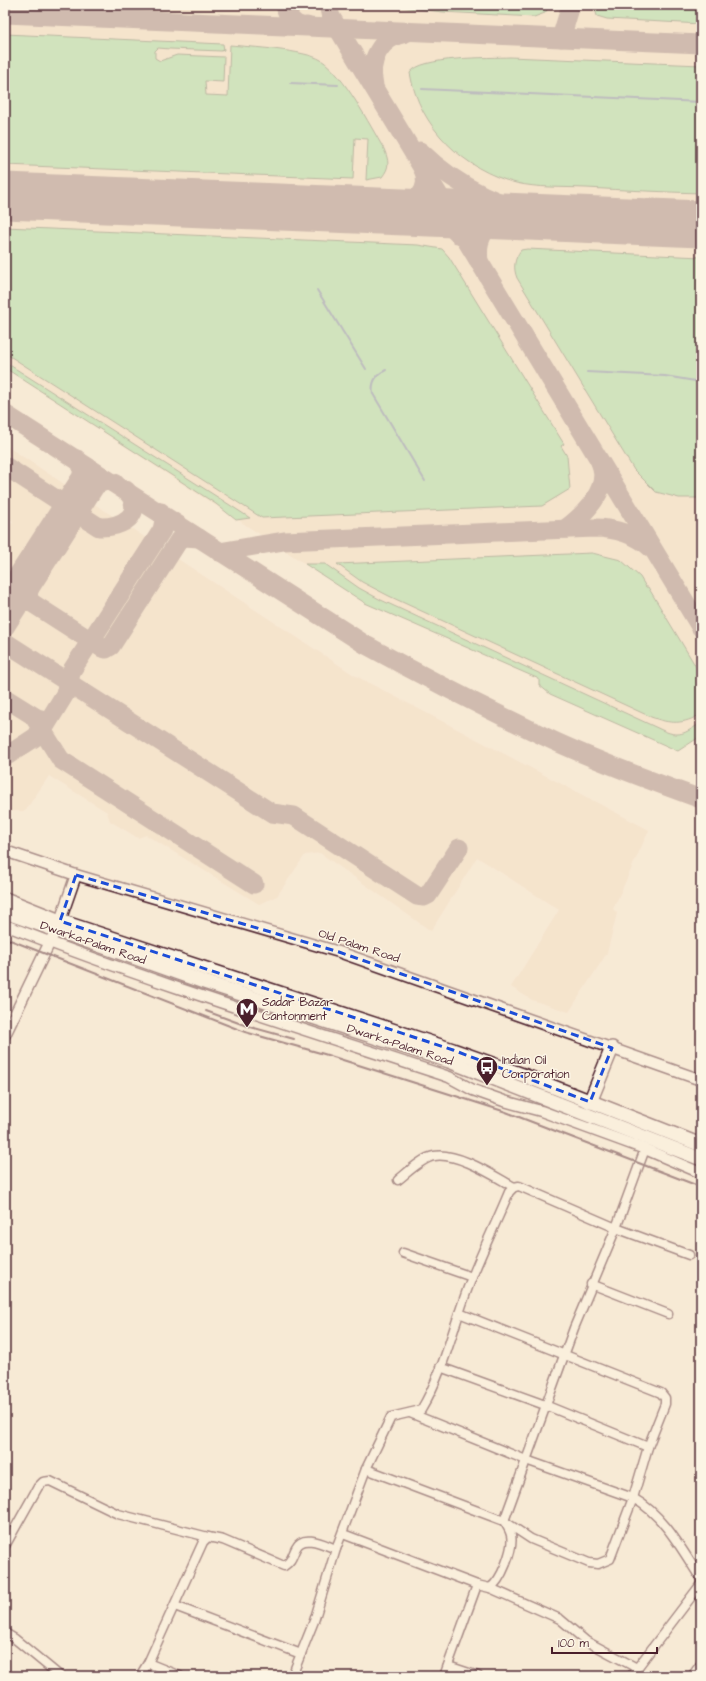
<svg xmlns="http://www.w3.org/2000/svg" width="706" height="1681" font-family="'Architects Daughter',sans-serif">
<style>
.built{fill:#f1ddc2}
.grass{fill:#a2db9f;stroke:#767d65}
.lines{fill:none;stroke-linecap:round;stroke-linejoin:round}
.stream{stroke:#7887a4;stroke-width:2}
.taxiway{stroke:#a08480;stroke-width:19}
.runway{stroke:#a08480;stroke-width:47}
.minor-casing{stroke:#4a1f2b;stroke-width:11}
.tertiary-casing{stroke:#4a1f2b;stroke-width:13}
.primary-casing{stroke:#4a1f2b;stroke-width:16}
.minor{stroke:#fcf5e5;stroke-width:8}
.tertiary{stroke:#fcf5e5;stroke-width:10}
.primary{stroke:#fcf5e5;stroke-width:13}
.rail{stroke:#4a1f2b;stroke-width:2}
.marked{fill:none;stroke:#1d4ed8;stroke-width:3;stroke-dasharray:8 5;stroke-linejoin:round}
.labels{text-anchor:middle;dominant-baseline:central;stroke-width:3;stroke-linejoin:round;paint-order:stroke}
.street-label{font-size:12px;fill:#4a1f2b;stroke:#fcf5e5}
.poi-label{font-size:12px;fill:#4a1f2b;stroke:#fcf5e5;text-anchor:start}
</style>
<rect width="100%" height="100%" fill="#f7ead5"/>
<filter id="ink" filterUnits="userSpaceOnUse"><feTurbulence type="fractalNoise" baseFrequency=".025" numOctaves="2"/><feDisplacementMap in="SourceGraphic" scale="8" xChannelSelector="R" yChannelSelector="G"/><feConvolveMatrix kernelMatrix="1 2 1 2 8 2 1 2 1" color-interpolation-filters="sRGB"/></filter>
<g filter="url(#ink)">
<!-- built -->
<g class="built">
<polygon points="5,5 701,5 701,736 678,751 550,694 539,685 539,679 365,603 5,368"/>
<polygon points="5,445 354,675 649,830 613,909 617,913 607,953 569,1012 532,1000 511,987 559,910 477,857 431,931 320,853 305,855 277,896 259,904 146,835 138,838 110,821 107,812 49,776 25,811 5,811 5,533 13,521 5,516"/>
</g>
<!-- grass -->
<g class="grass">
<polygon points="383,5 550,5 545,13 534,17 443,12"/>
<polygon points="594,5 701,5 701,24 607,19 597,16"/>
<path d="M 5,34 L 223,44 L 224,50 L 221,51 L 170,49 L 158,48 L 155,51 L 155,58 L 160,61 L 177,55 L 224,57 L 223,82 L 205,81 L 206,95 L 228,96 L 230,45 C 250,47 305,50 321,60 C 345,76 369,124 384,149 C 389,161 390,167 382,177 L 366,180 L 368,139 L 355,138 L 353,179 L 5,165 Z"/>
<path d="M 510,57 L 701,65 L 701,193 C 663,192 624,190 586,188 C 562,187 538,188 516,183 C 464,170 419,127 410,73 C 420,56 490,58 510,57 Z"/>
<polygon points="5,227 418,245 442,249 449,257 564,444 561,446 567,456 570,489 542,506 262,518 5,353"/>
<path d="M 527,249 L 701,257 L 701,498 L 679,498 L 656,492 L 634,470 L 517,278 C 513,268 514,259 521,250 Z"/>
<polygon points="5,362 219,498 250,518 236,520 216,504 5,368"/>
<path d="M 592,553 L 621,560 L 640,577 L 646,587 L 648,587 L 701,675 L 701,714 C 683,725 670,724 651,717 L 389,596 L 362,582 L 337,564 Z"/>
<path d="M 305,564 L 325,564 L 359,588 L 381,600 L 664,731 C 681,738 686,732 701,723 L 701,736 L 678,751 L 550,694 L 539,685 L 539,679 L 365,603 Z"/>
</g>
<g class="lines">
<!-- stream -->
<g class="stream">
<polyline points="290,83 338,85"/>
<polyline points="422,89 701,102"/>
<polyline points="317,290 366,369"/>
<path d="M 386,370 C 375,375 371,383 373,394 L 425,481"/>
<polyline points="587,372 665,376 701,382"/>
</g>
<!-- taxiway -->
<g class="taxiway">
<path d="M 285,5 C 287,16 294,28 307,26"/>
<polyline points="328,5 331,17 701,628"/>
<polyline points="5,14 701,44"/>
<polyline points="561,38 571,5"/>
<path d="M 374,85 C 368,61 380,37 406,33"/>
<path d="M 420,151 C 459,189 504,209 558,218"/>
<path d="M 391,212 C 413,207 434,192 422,167"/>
<path d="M 411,212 C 430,215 445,219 458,234"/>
<path d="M 479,262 C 476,236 485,224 510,216"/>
<path d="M 5,414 L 366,645 C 428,679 490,711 554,741 C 602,763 651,781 701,799"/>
<path d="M 5,466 L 99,527 C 122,528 147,514 126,490"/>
<path d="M 565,529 C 584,515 612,488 600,462"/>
<path d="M 219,552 L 284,541 L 595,528 C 615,528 637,535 651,548"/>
<polyline points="29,590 28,598 32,603 102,648 106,649 111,646 179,540 184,537 199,538"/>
<polyline points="5,595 82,476 82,465 77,459"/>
<polyline points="5,627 96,485 106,481 115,483"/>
<polyline points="5,642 272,813 294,816 417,896 424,897 428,895 459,848"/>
<polyline points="5,698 37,718 45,720"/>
<polyline points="34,717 61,760 254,884"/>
<polyline points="5,757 34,738 43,730 65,694 72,670 162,530 164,520 161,512"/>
</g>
<!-- runway -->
<polyline class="runway" points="5,196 701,224"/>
<!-- minor casing -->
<g class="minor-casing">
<g id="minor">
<path d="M 398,1180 C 408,1172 422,1158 434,1156 C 458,1152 494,1176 514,1187"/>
<polyline points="403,1253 472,1277"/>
<polyline points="591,1284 668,1314"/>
<polyline points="440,1367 545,1405 648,1447"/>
<path d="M 410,1413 L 526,1460 L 633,1498 C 664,1515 682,1550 701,1579"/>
<polyline points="366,1469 504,1521 531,1539 589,1563 598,1564 610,1559 633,1498 648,1447 665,1404 665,1398 661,1393 459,1313"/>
<polyline points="343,1534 477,1585 444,1676"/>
<polyline points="5,1546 38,1487 43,1482 50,1481 118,1514 208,1537"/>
<path d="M 477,1585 L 490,1588 C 501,1581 514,1549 511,1535 C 510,1530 507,1526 504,1521 L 574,1328 L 616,1228 L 689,1255"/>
<polyline points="490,1588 560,1619 586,1641 637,1668"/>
<polyline points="175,1606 301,1654"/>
<polyline points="5,1633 15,1639 60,1676"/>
<polyline points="148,1663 180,1676"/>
<polyline points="448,1666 478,1676"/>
<path d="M 140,1676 L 148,1663 L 203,1542 L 208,1537 L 223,1540 L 284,1566 C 292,1561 292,1556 296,1548 C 303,1533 325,1545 336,1549"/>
<path d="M 292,1676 L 314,1621 L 336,1549 L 366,1469 L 391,1417 L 421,1410 C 442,1375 452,1332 466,1293 C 478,1259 495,1226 509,1192 L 514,1187 L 519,1186 L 616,1228 L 645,1149"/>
<polyline points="631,1676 701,1584"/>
<polyline points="692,1676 701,1664"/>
</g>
</g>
<!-- tertiary casing -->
<g class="tertiary-casing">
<g id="tertiary">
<polyline points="5,851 76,875 339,952 701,1080"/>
<path d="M 5,925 C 150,982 300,1028 449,1077 L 473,1090 L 504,1101 L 541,1111 L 645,1149 L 701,1173"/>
<polyline points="5,1035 60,921 76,875"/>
</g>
</g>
<!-- primary casing -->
<g class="primary-casing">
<g id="primary">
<polyline points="5,899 60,921 453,1050 523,1075 701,1145"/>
<polyline points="5,912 204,982 449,1061 701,1159"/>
<polyline points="590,1102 612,1048"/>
</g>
</g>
<!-- minor -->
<use href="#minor" class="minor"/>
<!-- tertiary -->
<use href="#tertiary" class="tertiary"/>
<!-- primary -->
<use href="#primary" class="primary"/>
<!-- rail -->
<g class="rail">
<polyline points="5,938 245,1032 324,1054 506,1112 701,1187"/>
<polyline points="206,1011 247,1026 294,1039"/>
</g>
</g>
</g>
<!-- marked area -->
<path d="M0 0H706V1681H0ZM 76,875 L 339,952 L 612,1048 L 590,1102 L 453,1050 L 60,921 Z" fill="#f7ead5" fill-opacity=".55" fill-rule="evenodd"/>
<path class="marked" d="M 76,875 L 339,952 L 612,1048 L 590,1102 L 453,1050 L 60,921 Z"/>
<!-- icons -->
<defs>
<g id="metro-pin" transform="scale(1.15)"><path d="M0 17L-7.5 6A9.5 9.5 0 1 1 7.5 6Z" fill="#4a1f2b" stroke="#fcf5e5"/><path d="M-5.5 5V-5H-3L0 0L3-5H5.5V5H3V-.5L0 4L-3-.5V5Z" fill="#fff"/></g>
<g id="bus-pin" transform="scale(1.15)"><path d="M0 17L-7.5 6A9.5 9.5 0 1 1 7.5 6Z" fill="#4a1f2b" stroke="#fcf5e5"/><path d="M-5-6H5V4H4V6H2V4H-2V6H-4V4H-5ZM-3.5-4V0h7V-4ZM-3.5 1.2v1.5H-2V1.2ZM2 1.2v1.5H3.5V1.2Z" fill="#fff"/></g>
</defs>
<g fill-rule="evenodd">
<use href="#metro-pin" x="247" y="1009"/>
<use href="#bus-pin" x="487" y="1067"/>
</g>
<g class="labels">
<!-- street labels -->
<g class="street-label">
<text transform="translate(93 943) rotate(19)">Dwarka-Palam Road</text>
<text transform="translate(359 946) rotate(18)">Old Palam Road</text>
<text transform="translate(400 1045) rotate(18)">Dwarka-Palam Road</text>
</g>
<!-- poi labels -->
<g class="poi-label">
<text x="262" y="1002">Sadar Bazar<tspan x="262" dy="14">Cantonment</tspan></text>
<text x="502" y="1060">Indian Oil<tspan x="502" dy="14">Corporation</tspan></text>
</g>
</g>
<!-- margin -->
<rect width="706" height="1681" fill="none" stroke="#fcf5e5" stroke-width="20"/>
<rect x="10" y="10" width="686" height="1661" fill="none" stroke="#4a1f2b" stroke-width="1.5" filter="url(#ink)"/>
<!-- scale -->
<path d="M552 1647v6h105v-6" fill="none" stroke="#4a1f2b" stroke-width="2"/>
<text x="558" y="1647" font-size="12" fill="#4a1f2b" stroke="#fcf5e5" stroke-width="3" paint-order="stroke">100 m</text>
</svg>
